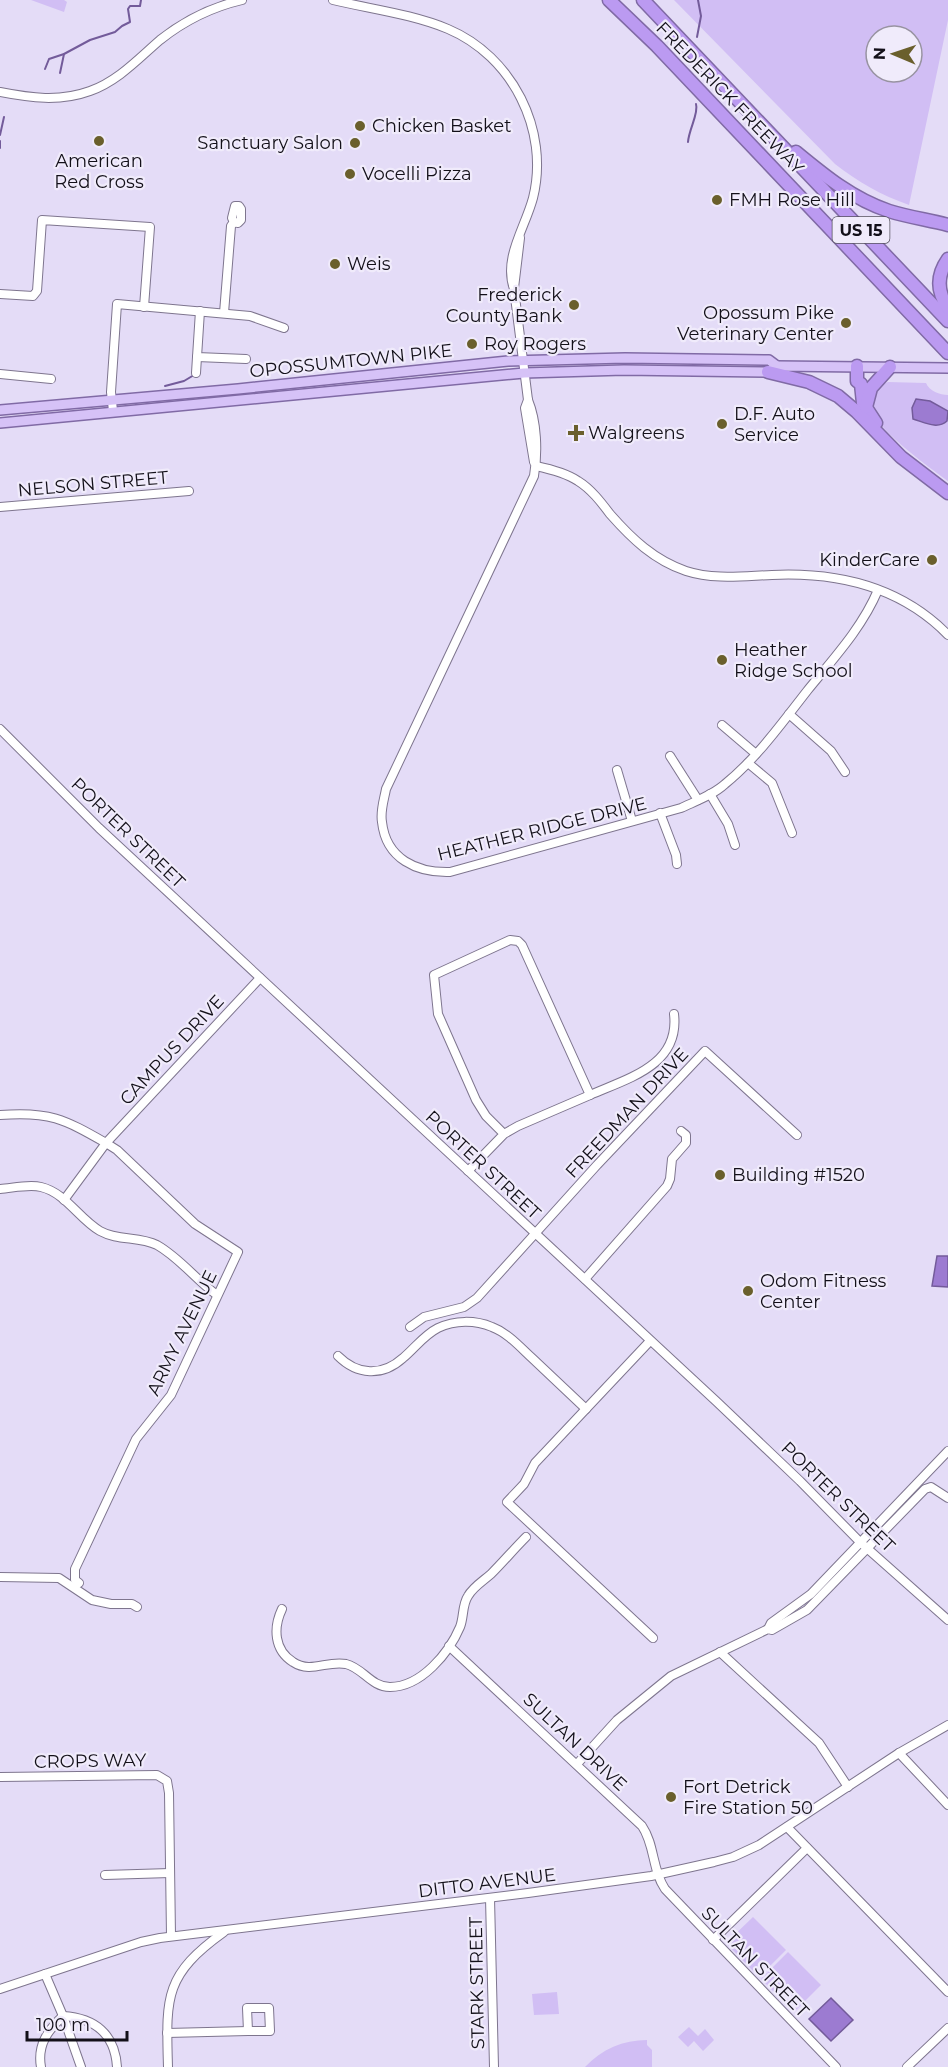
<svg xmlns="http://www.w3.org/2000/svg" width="948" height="2067" font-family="Montserrat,sans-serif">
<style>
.green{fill:#d1bef4;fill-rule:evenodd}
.water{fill:#9c7bd1;stroke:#735b9a;stroke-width:1.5}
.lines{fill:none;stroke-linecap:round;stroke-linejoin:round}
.stream{stroke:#735b9a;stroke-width:2}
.minor-casing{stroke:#7e758e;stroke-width:10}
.major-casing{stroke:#806aa5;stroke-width:12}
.highway-casing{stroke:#806aa5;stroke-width:15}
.minor{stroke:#fff;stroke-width:8}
.major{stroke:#d6c2f7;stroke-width:9}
.highway{stroke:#bb9af1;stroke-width:12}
.poi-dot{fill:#6a5f2c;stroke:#f0ebfb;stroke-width:2}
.labels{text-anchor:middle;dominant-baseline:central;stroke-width:4.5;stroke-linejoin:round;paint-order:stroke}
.shield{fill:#f0ebfb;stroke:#55525d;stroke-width:1.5}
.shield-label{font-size:16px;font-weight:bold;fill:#131019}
.street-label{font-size:18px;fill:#131019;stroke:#f0ebfb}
.poi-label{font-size:18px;fill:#131019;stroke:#f0ebfb;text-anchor:start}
</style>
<rect width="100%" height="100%" fill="#e4dcf7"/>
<!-- green -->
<g class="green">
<polygon points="31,0 64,0 67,2 64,12"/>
<path d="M 674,0 L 948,0 L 948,20 L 909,205 C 881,195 858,182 835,164 ZM 876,36 L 912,36 L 912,72 L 876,72 Z"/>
<path d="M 888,382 L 926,383 C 929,391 940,395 948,395 L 948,411 L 930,401 L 916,399 L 913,419 L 940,425 L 948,419 L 948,481 C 930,468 877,430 871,409 C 869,401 875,393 878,386 Z"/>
<polygon points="753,1917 786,1950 759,1977 726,1943"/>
<polygon points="788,1952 821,1985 794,2012 761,1979"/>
<polygon points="557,1992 559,2014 534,2015 532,1994"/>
<polygon points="689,2027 698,2036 705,2029 714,2040 703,2051 694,2041 688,2047 678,2037"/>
<path d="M 647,2040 L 647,2045 L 652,2050 L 652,2067 L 585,2067 C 602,2049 623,2040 647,2040 Z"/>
</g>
<!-- water -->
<g class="water">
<path d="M 916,399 L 930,401 L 948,411 L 947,421 C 937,430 924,422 913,419 L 912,408 Z"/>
<polygon points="937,1256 948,1256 948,1287 932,1286"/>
<polygon points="831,1998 853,2020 831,2041 809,2019"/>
</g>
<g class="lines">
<!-- stream -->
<g class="stream">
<polyline points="697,37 701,16 698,0"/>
<polyline points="45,69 49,59 64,54 90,40 115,32 122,26 130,22 128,9 130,6 140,6 141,0"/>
<polyline points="60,73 64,54"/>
<polyline points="0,135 4,117"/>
<polyline points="0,141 0,148"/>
<path d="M 688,142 C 689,129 699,113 696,104"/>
<polyline points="165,386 184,381 194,375"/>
</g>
<!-- minor casing -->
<g class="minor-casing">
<g id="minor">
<path d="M 333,0 C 370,9 412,14 448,29 C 512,56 550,130 533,198 C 525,228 503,258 514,289 L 528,400 C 537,422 538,452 534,476 L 386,789 C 384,800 380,811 382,822 C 386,859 417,873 450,872 L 681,808 C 696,801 713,795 725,784 C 757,758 782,723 807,691 C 833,659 862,628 878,590"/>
<path d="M 0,92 C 30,98 60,102 90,91 C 118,81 138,59 160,40 C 184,21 212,7 242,0"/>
<polygon points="235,206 239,206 241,209 241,220 238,223 234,222 232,218"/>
<polyline points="514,288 520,238"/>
<polyline points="0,294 33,296 37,291 42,220 150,227 144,307"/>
<polyline points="200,311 197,357 246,359"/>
<polyline points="224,313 231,226 234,222"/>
<polyline points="196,373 197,357"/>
<polyline points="0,374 51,379"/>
<polyline points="528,400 525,408 534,462"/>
<polyline points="113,411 111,392 117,304 250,316 284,328"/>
<path d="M 536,466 C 550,469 566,473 578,481 C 591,489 601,502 610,514 C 632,539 654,560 686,571 C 714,580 743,576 772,575 C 837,572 901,587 948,635"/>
<polyline points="0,507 189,491"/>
<polyline points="789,714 831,751 845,772"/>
<polyline points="722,725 756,754"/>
<polyline points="0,729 99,828 717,1402 800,1481 860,1542 948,1620"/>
<polyline points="670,756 698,800"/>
<polyline points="748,763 772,783 792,833"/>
<polyline points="617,770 632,821"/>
<polyline points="710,794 728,824 735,845"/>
<polyline points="660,813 676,855 677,864"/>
<path d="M 590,1095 C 629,1078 680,1065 674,1014"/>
<path d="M 0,1115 C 49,1111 64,1119 106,1143 L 260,978"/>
<polyline points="468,1171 504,1134 486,1116 476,1100 442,1023 438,1014 434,975 510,940 518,941 522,945 590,1095 518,1126 504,1134"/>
<path d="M 0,1189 C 13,1188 29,1184 41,1187 C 66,1193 79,1219 100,1231 C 118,1241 139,1236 157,1245 C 180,1258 196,1280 217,1295"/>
<polyline points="64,1200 106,1143 117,1150 195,1224 238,1252 171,1395 136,1439 75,1569 75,1580 79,1583"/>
<polyline points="585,1279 667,1186 670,1179 672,1159 686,1143 686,1135 681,1131"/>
<polyline points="410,1327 424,1317 464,1307 477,1298 597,1165 705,1051 797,1135"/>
<polyline points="650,1341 535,1463 524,1484 507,1502 653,1638"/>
<path d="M 338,1356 C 357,1375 382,1377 403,1358 C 415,1348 424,1335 438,1328 C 455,1320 475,1320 492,1327 C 508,1333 520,1347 532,1358 C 550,1375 568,1392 586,1409"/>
<polyline points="0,1577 59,1578 92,1600 111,1604 132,1604 137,1607"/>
<path d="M 282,1609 C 273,1628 274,1650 293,1662 C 311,1674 327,1660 346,1664 C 363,1668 371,1687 390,1687 C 421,1687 449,1653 460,1627 C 464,1617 462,1605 468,1596 C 473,1587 483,1581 491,1574 C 503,1562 514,1549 526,1537"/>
<polyline points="768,1629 771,1623 811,1594 948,1451"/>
<path d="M 449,1646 L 642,1826 C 655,1845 652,1870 665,1889 L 836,2067"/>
<polyline points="720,1652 819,1743 848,1787"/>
<polyline points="899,1753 948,1805"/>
<polyline points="577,1764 617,1720 671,1676 768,1629 772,1630 807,1610 925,1489 931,1487 948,1498"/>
<polyline points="0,1777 157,1775 167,1781 169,1793 171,1936"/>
<polyline points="787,1827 948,1992"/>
<polyline points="105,1875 170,1873"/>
<polyline points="490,1898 494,2067"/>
<polyline points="713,1940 807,1848"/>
<polyline points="45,1974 63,2016 81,2067"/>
<polyline points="0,1989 141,1942 160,1938 528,1893 651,1876 714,1862 733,1857 759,1845 899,1753 948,1725"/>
<polygon points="247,2008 269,2008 270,2031 248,2031"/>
<polyline points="167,2033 248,2031"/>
<path d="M 41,2067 C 37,2045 48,2030 63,2016 C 95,2018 115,2034 117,2067"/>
<path d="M 168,2067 C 166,1997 164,1975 224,1932"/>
<polyline points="907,2067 948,2028"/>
</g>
</g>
<!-- major casing -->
<g class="major-casing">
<g id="major">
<polyline points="0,410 238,389 508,361 625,358 769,360 777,366"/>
<polyline points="0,423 524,373 624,370 768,372 777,366 948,368"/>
</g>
</g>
<!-- highway casing -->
<g class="highway-casing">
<g id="highway">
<polyline points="609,0 657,46 948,353"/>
<polyline points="643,0 948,321"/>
<path d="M 796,152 C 825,176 853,199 889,211 C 908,217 929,220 948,225"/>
<path d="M 948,259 C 936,276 937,292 948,308"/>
<polyline points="857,366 857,381 861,384 863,403 876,423"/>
<polyline points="768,372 809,382 838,396 857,412 901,457 948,493"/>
<polyline points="866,407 871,388 890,367"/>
</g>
</g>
<!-- minor -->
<use href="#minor" class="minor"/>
<!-- major -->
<use href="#major" class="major"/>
<!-- highway -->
<use href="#highway" class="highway"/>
</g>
<!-- markers -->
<g class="poi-dot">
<circle cx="360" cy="126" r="6"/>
<circle cx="99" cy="141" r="6"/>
<circle cx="355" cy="143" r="6"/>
<circle cx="350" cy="174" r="6"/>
<circle cx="717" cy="200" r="6"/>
<circle cx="335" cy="264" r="6"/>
<circle cx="574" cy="305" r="6"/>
<circle cx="846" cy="323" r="6"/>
<circle cx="472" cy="344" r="6"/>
<circle cx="722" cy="424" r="6"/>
<path d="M573 424h6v6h6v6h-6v6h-6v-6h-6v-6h6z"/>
<circle cx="932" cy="560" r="6"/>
<circle cx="722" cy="660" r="6"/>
<circle cx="720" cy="1175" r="6"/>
<circle cx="748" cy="1291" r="6"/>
<circle cx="671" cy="1797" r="6"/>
</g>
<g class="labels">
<!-- shield labels -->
<rect class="shield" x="832.5" y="217" width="57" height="26" rx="4.5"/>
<g class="shield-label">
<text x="861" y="230">US 15</text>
</g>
<!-- street labels -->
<g class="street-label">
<text transform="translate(730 98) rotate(46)">FREDERICK FREEWAY</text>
<text transform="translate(351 361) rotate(-6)">OPOSSUMTOWN PIKE</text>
<text transform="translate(93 484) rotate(-5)">NELSON STREET</text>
<text transform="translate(542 829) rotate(-14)">HEATHER RIDGE DRIVE</text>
<text transform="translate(128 833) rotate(44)">PORTER STREET</text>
<text transform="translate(172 1050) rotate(-47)">CAMPUS DRIVE</text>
<text transform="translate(627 1113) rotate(-47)">FREEDMAN DRIVE</text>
<text transform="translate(483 1165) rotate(43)">PORTER STREET</text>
<text transform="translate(182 1333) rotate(-64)">ARMY AVENUE</text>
<text transform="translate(838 1497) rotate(44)">PORTER STREET</text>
<text transform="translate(575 1742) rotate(43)">SULTAN DRIVE</text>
<text transform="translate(90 1761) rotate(-1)">CROPS WAY</text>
<text transform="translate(487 1883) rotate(-7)">DITTO AVENUE</text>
<text transform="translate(755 1962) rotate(46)">SULTAN STREET</text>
<text transform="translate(477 1983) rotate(-91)">STARK STREET</text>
</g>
<!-- poi labels -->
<g class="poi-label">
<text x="372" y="126">Chicken Basket</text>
<text x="343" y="143" text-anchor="end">Sanctuary Salon</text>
<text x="99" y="161" text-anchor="middle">American<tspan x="99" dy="21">Red Cross</tspan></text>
<text x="362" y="174">Vocelli Pizza</text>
<text x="729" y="200">FMH Rose Hill</text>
<text x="347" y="264">Weis</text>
<text x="562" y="295" text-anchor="end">Frederick<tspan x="562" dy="21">County Bank</tspan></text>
<text x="834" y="313" text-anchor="end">Opossum Pike<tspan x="834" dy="21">Veterinary Center</tspan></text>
<text x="484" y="344">Roy Rogers</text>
<text x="734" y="414">D.F. Auto<tspan x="734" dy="21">Service</tspan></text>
<text x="588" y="433">Walgreens</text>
<text x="920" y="560" text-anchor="end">KinderCare</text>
<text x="734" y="650">Heather<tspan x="734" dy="21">Ridge School</tspan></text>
<text x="732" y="1175">Building #1520</text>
<text x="760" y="1281">Odom Fitness<tspan x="760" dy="21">Center</tspan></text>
<text x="683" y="1787">Fort Detrick<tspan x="683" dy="21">Fire Station 50</tspan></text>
</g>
</g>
<!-- north arrow -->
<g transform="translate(894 54) rotate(272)"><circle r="28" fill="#f0ebfb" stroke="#9893a1" stroke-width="1.5"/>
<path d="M0-4.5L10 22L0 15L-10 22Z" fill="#6a5f2c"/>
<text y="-9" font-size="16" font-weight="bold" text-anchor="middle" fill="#131019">N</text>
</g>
<!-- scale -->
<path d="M27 2031v9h100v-9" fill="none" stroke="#131019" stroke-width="3"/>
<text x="36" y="2031" font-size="18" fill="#131019" stroke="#f0ebfb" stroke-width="4.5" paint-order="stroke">100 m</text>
</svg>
